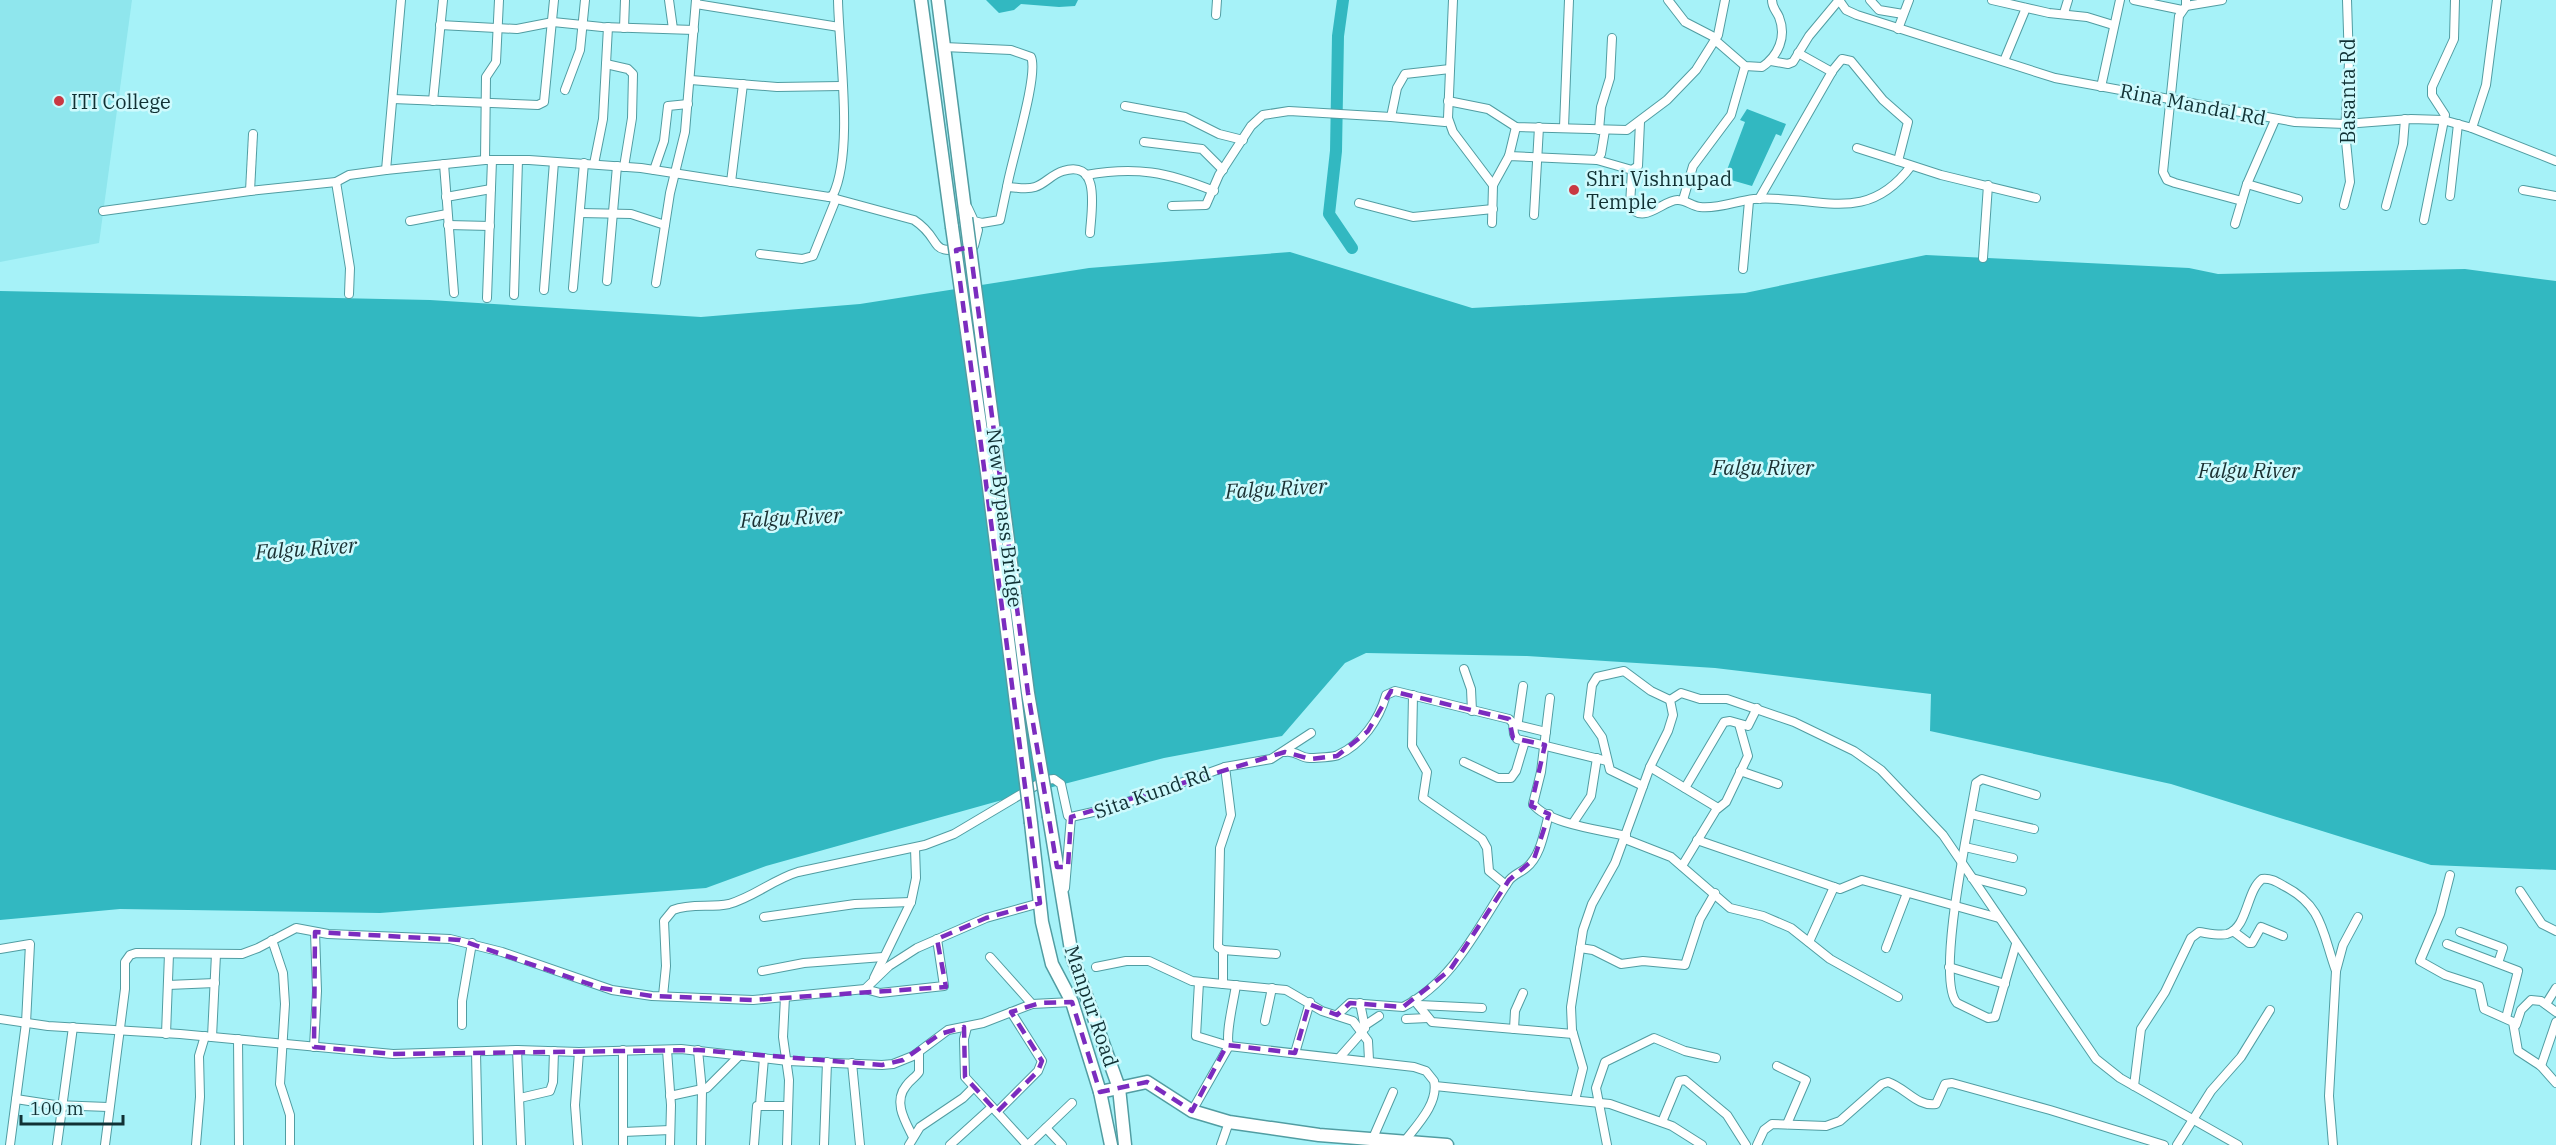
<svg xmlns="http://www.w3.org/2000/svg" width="2556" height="1145" font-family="'IBM Plex Serif',serif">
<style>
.built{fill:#8fe6ed}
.water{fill:#32b8c1}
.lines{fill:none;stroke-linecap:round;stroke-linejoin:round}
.river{stroke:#32b8c1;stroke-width:12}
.minor-casing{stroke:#519da2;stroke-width:10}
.primary-casing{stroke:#519da2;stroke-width:15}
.minor{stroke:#fff;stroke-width:8}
.primary{stroke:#fff;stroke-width:12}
.primary-bridge-casing{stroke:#519da2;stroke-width:15;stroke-linecap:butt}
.primary-bridge{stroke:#fff;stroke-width:12}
.marked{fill:none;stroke:#7b2cbf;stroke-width:4.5;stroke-dasharray:12 8;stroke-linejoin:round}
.poi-dot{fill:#c93943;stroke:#cefafd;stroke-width:2}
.labels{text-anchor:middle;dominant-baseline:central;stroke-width:5;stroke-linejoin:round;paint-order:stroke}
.street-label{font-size:20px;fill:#113134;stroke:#cefafd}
.poi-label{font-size:20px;fill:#113134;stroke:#cefafd;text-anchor:start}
.water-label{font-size:21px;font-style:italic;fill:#1a3032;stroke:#cefafd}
</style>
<rect width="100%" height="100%" fill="#a6f2f8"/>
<!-- built -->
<polygon class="built" points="0,0 132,0 99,243 0,262"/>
<!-- water -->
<g class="water">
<polygon points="986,0 1078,0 1075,6 1059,7 1021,4 1014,10 999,13"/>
<polygon points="1747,109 1786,124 1781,136 1776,134 1752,186 1724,178 1745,122 1740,120"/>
<polygon points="1290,252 1472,308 1745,293 1926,255 2189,268 2218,274 2465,269 2556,281 2556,870 2431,865 2171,784 1930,731 1931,694 1715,668 1527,656 1366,653 1345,663 1282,736 1164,758 995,802 766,866 706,888 380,913 120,909 0,920 0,291 430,300 701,317 860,304 1089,268"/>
</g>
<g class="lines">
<!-- river -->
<polyline class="river" points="1343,0 1338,36 1336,151 1329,214 1352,248"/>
<!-- minor casing -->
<g class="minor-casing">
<g id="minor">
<polyline points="669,0 673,29"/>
<polyline points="1453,0 1448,118 1453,132 1493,185"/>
<polyline points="1668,0 1685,22 1716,38"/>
<polyline points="1839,0 1846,10 1857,15 2055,78 2295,122 2345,124 2411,119 2443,120 2472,128 2556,161"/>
<polyline points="1870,0 1879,10 1903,14"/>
<polyline points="1992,0 2049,13 2087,17 2113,25"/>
<polyline points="2134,0 2182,10"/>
<polyline points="2186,0 2186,6 2179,16 2163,172 2167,180 2175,183 2242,201"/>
<polyline points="696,4 839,27"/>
<polyline points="2186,6 2222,0"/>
<polyline points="2064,13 2068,0"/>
<polyline points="1216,15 1217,0"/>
<polyline points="440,25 517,29 553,22 602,27 694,30"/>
<polyline points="624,28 625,0"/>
<polyline points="1898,29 1909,0"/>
<path d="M 1715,40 L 1745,66 L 1762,67 C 1778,56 1787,37 1779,17 C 1776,10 1772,8 1772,0"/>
<path d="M 944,47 L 1011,50 L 1031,57 C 1039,75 1011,162 1007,187"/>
<polyline points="1798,53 1832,72"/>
<polyline points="1771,61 1788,64 1793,62 1809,36 1839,0"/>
<polyline points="2004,61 2026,8"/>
<polyline points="606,64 628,69 633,74 632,118 624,167"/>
<polyline points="691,80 777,87 841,86"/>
<polyline points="2101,87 2120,0"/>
<polyline points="565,90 580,50 585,0"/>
<polyline points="393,99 538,105 544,102 554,0"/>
<polyline points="433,101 443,0"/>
<polyline points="1448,101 1488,109 1516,127 1627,130 1667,100 1696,70 1718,35 1725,0"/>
<polyline points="1125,106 1185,117 1219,134 1243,140"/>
<polyline points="1391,117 1445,122"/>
<polyline points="1564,127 1569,0"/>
<polyline points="2472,128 2486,85 2497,0"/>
<polyline points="1599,130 1601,107 1610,78 1612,38"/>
<polyline points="1144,142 1202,149 1223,170"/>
<polyline points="1857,148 1898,161"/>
<polyline points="1509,156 1516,127"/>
<polyline points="485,160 486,77 496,62 499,0"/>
<path d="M 1597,160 L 1632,170 L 1630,205 C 1642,227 1664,199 1678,200 C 1686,200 1692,206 1700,207 C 1719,209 1736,201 1754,199 C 1816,194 1865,228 1911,166"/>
<polyline points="444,164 454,293"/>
<polyline points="594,164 603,119 608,27"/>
<polyline points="386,170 401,0"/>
<polyline points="654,170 664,141 668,106 688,104"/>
<polyline points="1632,170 1638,166 1640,122"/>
<path d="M 1086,175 C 1136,166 1167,172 1214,191"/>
<polyline points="336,182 350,268 349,294"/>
<polyline points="731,182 743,84"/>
<polyline points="2247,184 2298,199"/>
<polyline points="2523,190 2556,196"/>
<polyline points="250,191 253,134"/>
<polyline points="2450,196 2458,124"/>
<polyline points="446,197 491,189"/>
<path d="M 829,197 L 914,220 C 946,241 924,258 974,246 L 978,230 L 974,221"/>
<polyline points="1759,199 1833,70 1842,59 1851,61 1883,100 1908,122 1898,161 1941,175 2036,198"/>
<polyline points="1683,200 1693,166 1731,115 1745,66"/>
<polyline points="1359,203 1413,217 1493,209"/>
<polyline points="2344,205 2350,182 2345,131 2349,63 2347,0"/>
<polyline points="1172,206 1206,205 1219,175 1251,126 1263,115 1289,111 1391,117 1397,88 1405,74 1450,69"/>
<polyline points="2386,206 2403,144 2405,119"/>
<path d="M 968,208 L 974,221 L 982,223 L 1000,220 L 1007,187 C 1016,187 1026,190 1035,187 C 1045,184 1052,174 1063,171 C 1102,159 1091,212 1090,233"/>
<path d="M 103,211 L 250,191 L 336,182 L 349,175 L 386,170 L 485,160 L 529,160 L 641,168 L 829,197 L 833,195 C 854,151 839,52 838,0"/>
<polyline points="580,213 631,214 665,225"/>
<polyline points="1534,215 1539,127"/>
<polyline points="2424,220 2445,115 2432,95 2432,87 2454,39 2455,0"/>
<polyline points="410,221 447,214"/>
<polyline points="1492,223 1493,185 1509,156 1597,160 1601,154 1605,130"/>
<polyline points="2235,224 2247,184 2275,120"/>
<polyline points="448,225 490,226"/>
<polyline points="760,254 802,259 813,256 836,199"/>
<polyline points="1983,258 1988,185"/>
<polyline points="1743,269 1749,201"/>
<polyline points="607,281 617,166"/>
<polyline points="656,283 670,193 685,132 696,0"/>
<polyline points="573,288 584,163"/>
<polyline points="544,290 554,162"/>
<polyline points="514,295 518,160"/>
<polyline points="487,298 492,160"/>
<polyline points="1464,669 1471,689 1472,711"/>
<polyline points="1413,695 1412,746 1427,772 1423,798 1482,839 1487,848 1489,871 1506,885"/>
<path d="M 1550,698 L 1541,772 L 1533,804 C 1548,824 1602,830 1626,836"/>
<polyline points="1517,725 1546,732"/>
<polyline points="1514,727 1518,721 1523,686"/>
<path d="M 1285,752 C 1297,750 1300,759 1311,758 C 1315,758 1335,757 1338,755 C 1362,744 1379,720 1386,695 L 1395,691 L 1509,719 L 1513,723 L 1514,734 L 1517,739 L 1607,761"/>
<polyline points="1464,762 1498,778 1511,778 1516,771 1525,741"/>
<polyline points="1225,767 1231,815 1220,848 1218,947 1223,950 1276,954"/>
<polyline points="1650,767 1718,808"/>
<polyline points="1740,771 1778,784"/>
<polyline points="1643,786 1610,770 1602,737 1588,717 1592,685 1597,677 1624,671 1651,691 1670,700"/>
<polyline points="1685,788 1724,722 1730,721 1748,726 1757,708"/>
<polyline points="1971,814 2034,829"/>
<polyline points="1071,817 1111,808 1225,767 1271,759 1311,733"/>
<polyline points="1573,823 1591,796 1597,758"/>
<polyline points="1625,839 1671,857 1730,908 1763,916 1791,928 1830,959 1898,997"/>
<polyline points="1697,840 1840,889 1862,880 1999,918"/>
<polyline points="1965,847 2013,858"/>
<polyline points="1682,866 1716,810 1726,802 1748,756 1739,724"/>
<polyline points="2450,875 2440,914 2420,961 2445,975 2479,986 2484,1009 2513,1022 2518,1051 2541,1066 2556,1083"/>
<polyline points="1972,878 2022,891"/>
<polyline points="1065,888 1071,817"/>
<polyline points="2520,891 2542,924 2556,931"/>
<polyline points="764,917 855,904 911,902"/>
<polyline points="2233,931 2249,943 2252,943 2261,927 2283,936"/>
<polyline points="2460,932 2503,948 2498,963"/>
<polyline points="272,940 283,973 285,1004 280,1084 290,1115 290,1145"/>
<polyline points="1809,942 1834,887"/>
<path d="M 2016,944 L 1995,1017 L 1988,1018 L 1957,1003 C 1935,980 1970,820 1976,783 L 1982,779 L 2036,795"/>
<polyline points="2447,944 2518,971 2506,1018"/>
<polyline points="1580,948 1593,950 1621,964 1643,961 1685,965 1700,919 1715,893"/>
<polyline points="1886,948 1907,893"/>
<polyline points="0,949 30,944 26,1023 10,1145"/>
<polyline points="990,957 1032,1004"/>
<polyline points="1096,967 1126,961 1149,961 1192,981 1286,990 1322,1011 1353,1021 1368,1041 1369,1060"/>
<polyline points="1949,967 2005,984"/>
<polyline points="762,971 804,963 883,957"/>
<polyline points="874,978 911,902 916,878 915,848"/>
<polyline points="1199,982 1196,1036 1229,1046"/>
<polyline points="1223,984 1223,950"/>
<polyline points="168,985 215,983"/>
<polyline points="865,989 880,993 944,986 937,939"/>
<path d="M 663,996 L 666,966 L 664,921 L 673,910 C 691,903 711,908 729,904 C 754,897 774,879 798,872 L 925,845 L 954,834 L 1045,780 L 1054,779 L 1061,784 L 1068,816 L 1071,817"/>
<polyline points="785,997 783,1037 789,1080 787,1145"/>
<polyline points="1414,1000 1432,1022 1573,1034"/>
<polyline points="1360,1003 1365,1028"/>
<polyline points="2546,1004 2556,988"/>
<polyline points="1419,1005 1482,1008"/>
<path d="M 1337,1015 L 1350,1003 L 1403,1007 C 1454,981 1478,927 1508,882 C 1512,875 1520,873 1526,868 C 1541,856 1544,832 1549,814"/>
<polyline points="0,1019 48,1026 180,1034 393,1054 517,1050 579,1052 681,1049 788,1061 882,1065 893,1064 913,1056 948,1030 983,1023 1032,1004 1072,1002"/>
<polyline points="1406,1019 1428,1018"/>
<polyline points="1265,1021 1272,988"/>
<polyline points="462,1025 462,1001 472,943"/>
<polyline points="2516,1025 2521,1010 2531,1000 2541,1001 2556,1012"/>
<polyline points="967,1027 964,1039 965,1077 1027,1145"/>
<polyline points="1514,1029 1515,1011 1523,993"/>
<polyline points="166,1034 169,954"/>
<polyline points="212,1037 216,954"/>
<polyline points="238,1039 239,1145"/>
<path d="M 1229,1046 C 1225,1034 1234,1000 1236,985"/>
<polyline points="314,1047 317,991 315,932"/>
<polyline points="517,1050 521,1145"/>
<polyline points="667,1050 671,1105 670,1145"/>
<polyline points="698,1050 702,1091 701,1145"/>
<polyline points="476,1052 478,1145"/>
<polyline points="1295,1053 1310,1002"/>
<polyline points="1340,1057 1363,1031 1364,1026 1379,1016"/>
<polyline points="852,1063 860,1145"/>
<polyline points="1777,1066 1806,1080 1787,1124"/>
<polyline points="2541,1066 2556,1022"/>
<polyline points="1435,1086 1610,1104 1672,1126 1702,1145"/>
<path d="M 2134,1086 L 2141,1029 L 2165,992 L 2191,938 L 2199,932 C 2207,933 2219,936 2227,934 C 2248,928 2246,891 2262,879 C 2271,878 2277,882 2284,886 C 2323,906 2322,932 2336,971"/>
<polyline points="670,1096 707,1088 740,1055"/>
<polyline points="520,1098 550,1091 553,1082 554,1051"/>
<polyline points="16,1099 55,1105 108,1107"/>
<polyline points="1575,1100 1583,1068 1572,1030 1571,1007 1583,930 1592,904 1615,863 1650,767 1668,731 1673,715 1670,700 1681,693 1700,699 1727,699 1794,722 1854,751 1881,770 1943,835 2096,1059 2120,1078 2238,1145"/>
<polyline points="760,1105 764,1058"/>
<path d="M 1192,1111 L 1229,1046 L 1414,1067 L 1426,1071 L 1434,1081 C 1439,1103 1417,1125 1404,1142"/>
<polyline points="997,1112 1038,1071 1042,1061 1011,1012"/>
<polyline points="1662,1122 1679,1081 1685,1080 1727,1115 1746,1145"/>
<polyline points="1046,1128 1062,1145"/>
<polyline points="623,1132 670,1130"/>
<path d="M 913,1137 C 905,1121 893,1102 906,1086 C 910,1080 916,1077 919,1072 L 919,1052"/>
<polyline points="1373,1138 1393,1092"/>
<polyline points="57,1145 73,1027"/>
<polyline points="105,1145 125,989 125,962 130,955 136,953 242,954 258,948 296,928 328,934 450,939 502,952 612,990 652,996 753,1000 865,989 889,966 917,948 986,918 1040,903"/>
<polyline points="196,1145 200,1097 199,1056 205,1036"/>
<polyline points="578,1145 575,1105 579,1052"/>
<polyline points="623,1145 623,1050"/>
<polyline points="754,1145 757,1106 788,1106"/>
<polyline points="824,1145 827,1062"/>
<polyline points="909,1145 920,1127 963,1098 974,1087"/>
<polyline points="950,1145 992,1107"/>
<polyline points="1028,1145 1072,1103"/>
<polyline points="1221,1145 1229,1122"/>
<polyline points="1607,1145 1596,1088 1605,1062 1654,1038 1685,1051 1716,1058"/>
<path d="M 1757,1145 L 1764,1130 L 1772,1124 L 1826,1126 L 1840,1121 L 1882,1084 L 1888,1082 C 1906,1088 1917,1107 1936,1104 L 1945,1084 L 1952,1083 L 2050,1110 L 2164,1145"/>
<polyline points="2177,1145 2211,1091 2241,1057 2270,1010"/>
<polyline points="2333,1145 2329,1096 2336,971 2343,945 2358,917"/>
</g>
</g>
<!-- primary casing -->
<g class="primary-casing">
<g id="primary">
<polyline points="921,0 952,227"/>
<polyline points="938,0 966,218"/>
<polyline points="1049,817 1072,956 1119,1088 1125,1145"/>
<polyline points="1031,823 1042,922 1052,964 1072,1002 1100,1092 1111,1145"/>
<polyline points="1100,1092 1147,1082 1192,1111 1229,1122 1319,1135 1447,1145"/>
</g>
</g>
<!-- minor -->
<use href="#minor" class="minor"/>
<!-- primary -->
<use href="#primary" class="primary"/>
<!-- primary-bridge casing -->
<g class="primary-bridge-casing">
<g id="primary-bridge">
<polyline points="966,218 1028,693 1049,817"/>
<polyline points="952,227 988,480 1031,823"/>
</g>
</g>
<!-- primary-bridge -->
<use href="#primary-bridge" class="primary-bridge"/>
</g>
<!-- marked area -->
<path class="marked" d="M 970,247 L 1028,693 L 1057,867 L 1068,867 L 1071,817 L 1285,752 L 1310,759 L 1337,756 L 1368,731 L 1391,691 L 1509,719 L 1513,738 L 1545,745 L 1531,806 L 1549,814 L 1534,859 L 1509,880 L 1450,970 L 1403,1007 L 1350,1003 L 1337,1015 L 1309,1004 L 1295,1053 L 1227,1045 L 1192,1111 L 1147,1082 L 1100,1092 L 1072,1002 L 1040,1003 L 1011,1012 L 1042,1061 L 1038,1071 L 997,1112 L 965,1077 L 964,1027 L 940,1034 L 903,1060 L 882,1065 L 698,1050 L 393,1054 L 314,1047 L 315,932 L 460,940 L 601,988 L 652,996 L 753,1000 L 946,987 L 937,939 L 986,918 L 1040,903 L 956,250 Z"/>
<!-- markers -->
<g class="poi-dot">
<circle cx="59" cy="101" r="6"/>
<circle cx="1574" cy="190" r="6"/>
</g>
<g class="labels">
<!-- street labels -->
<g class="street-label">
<text transform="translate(2347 91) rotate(-90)">Basanta Rd</text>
<text transform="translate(2193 104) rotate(11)">Rina Mandal Rd</text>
<text transform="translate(1005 518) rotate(83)">New Bypass Bridge</text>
<text transform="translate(1152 792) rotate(-19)">Sita Kund Rd</text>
<text transform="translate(1092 1006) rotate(71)">Manpur Road</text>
</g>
<!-- poi labels -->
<g class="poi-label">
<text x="71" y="101">ITI College</text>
<text x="1586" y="178">Shri Vishnupad<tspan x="1586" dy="23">Temple</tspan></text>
</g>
<!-- water labels -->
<g class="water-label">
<text x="1763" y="467">Falgu River</text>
<text x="2249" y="470">Falgu River</text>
<text transform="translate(1276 488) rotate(-3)">Falgu River</text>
<text transform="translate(791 517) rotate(-3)">Falgu River</text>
<text transform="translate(306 548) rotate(-4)">Falgu River</text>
</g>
</g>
<!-- scale -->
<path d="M21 1115v9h102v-9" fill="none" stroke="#113134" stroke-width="3"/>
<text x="30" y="1115" font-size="18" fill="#113134" stroke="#cefafd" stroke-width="4.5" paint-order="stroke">100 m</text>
</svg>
